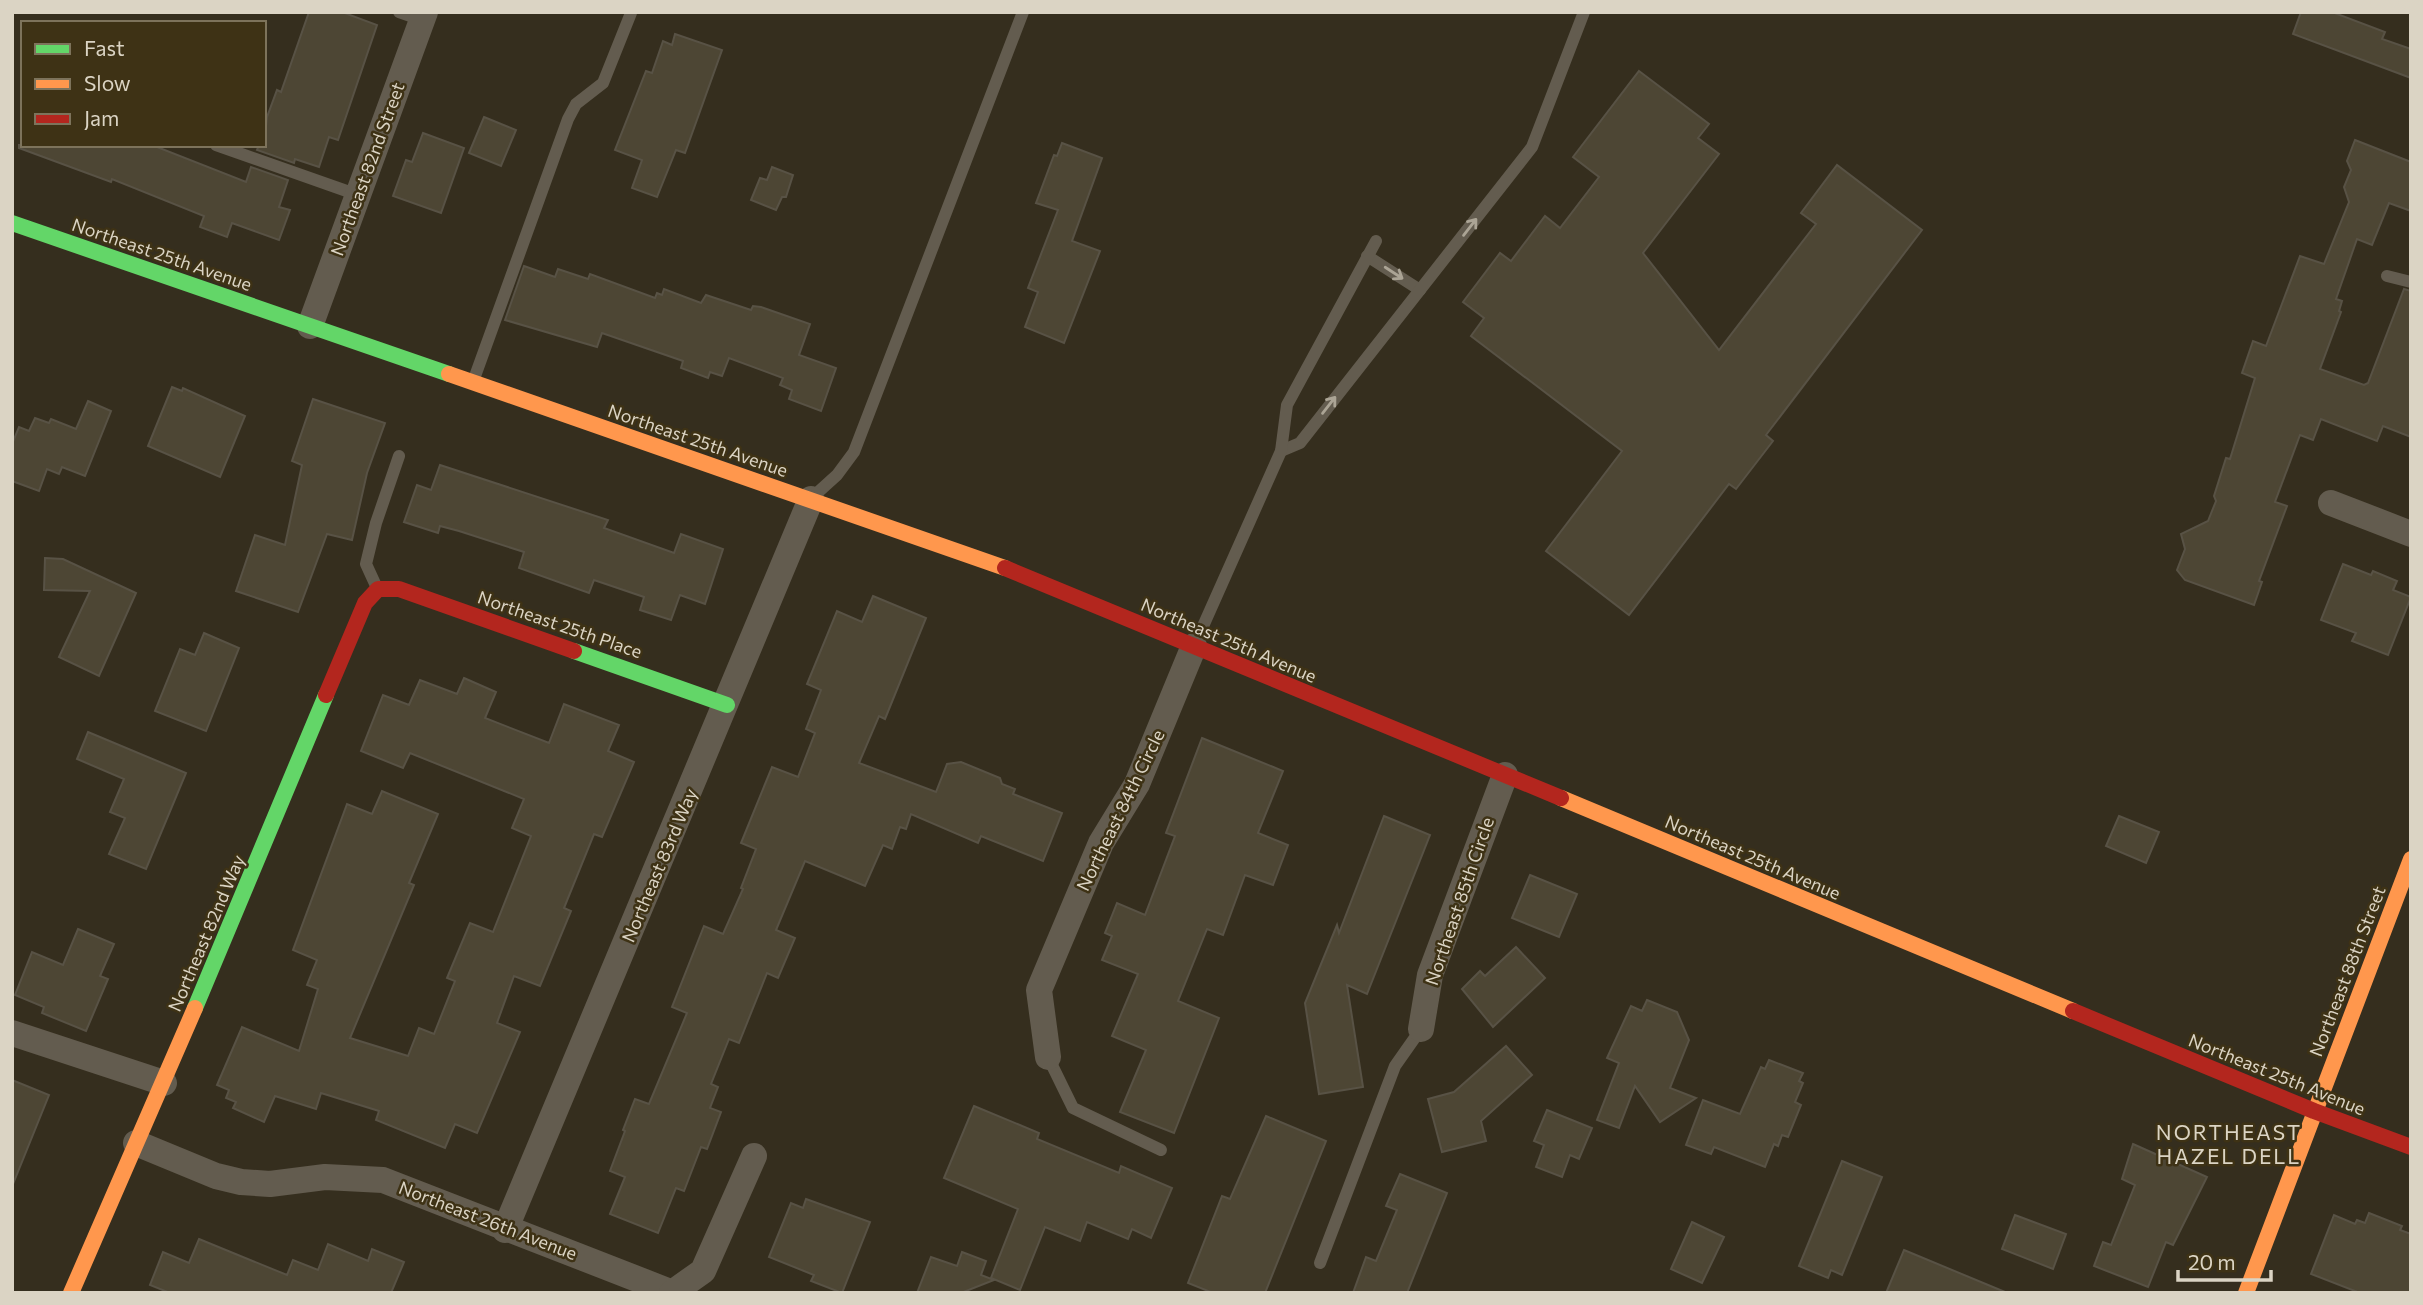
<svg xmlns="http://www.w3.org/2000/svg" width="2423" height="1305" font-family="Commissioner,sans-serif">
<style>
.building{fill:#4d4634;stroke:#585245;stroke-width:2}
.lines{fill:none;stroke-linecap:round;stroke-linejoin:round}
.lane{stroke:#635c4f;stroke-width:12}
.street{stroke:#635c4f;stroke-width:26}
.fast{stroke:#63d668;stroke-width:16}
.slow{stroke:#ff974d;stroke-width:16}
.jam{stroke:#b3261e;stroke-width:16}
.oneway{stroke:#aba495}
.labels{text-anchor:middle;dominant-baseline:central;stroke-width:5;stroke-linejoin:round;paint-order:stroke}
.street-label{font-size:18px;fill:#dbd4c4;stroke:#3e3215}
.quarter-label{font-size:21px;letter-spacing:2px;fill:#dbd4c4;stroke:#3e3215}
</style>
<rect width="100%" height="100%" fill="#352e1e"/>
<!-- building -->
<g class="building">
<polygon points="309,12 342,12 377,25 338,140 329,137 319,167 295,159 294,163 257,150 259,145 264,145 267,117 277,90 281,92"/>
<polygon points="2301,12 2332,12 2385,32 2382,39 2411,49 2411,78 2293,34"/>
<polygon points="675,34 722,50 685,153 676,150 657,197 632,188 642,160 615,150 646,71 652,73 663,41 672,45"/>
<polygon points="1639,71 1709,124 1698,138 1719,154 1643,253 1719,350 1816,224 1801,213 1837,165 1922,230 1766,435 1773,441 1736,489 1729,484 1629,615 1546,551 1622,451 1471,336 1484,318 1463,302 1500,253 1511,261 1545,216 1560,228 1599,177 1573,157"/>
<polygon points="484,117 516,130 501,166 469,153"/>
<polygon points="423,133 464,148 441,213 393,196 406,160 412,162"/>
<polygon points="2355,140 2411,162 2411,211 2389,203 2372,245 2357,239 2336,299 2342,301 2339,311 2341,312 2320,369 2364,385 2368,383 2404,289 2411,291 2411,437 2383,426 2377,441 2321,419 2313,440 2300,435 2275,502 2287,506 2259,581 2262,582 2254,605 2185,580 2177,570 2185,549 2181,534 2208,521 2216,501 2214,496 2226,458 2230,459 2255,378 2242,373 2253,341 2266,346 2300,256 2324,264 2349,202 2344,187 2351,170 2347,161"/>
<polygon points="1062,143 1102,158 1072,241 1100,251 1064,343 1025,327 1038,292 1028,288 1058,210 1036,203 1054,155 1057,156"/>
<polygon points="19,145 152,145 246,182 251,167 288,180 279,207 290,210 279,240 232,223 227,237 200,227 204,216 112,179 111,182 19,148"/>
<polygon points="772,167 793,175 786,197 782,197 776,210 751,200 760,178 767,180"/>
<polygon points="524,266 555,277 558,269 588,279 590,274 655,298 657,293 662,295 664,289 701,303 706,295 751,310 753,306 761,307 810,324 799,355 836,368 821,411 789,399 792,390 780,385 783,378 729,358 722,376 710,372 708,378 681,368 683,361 602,333 597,347 505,320"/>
<polygon points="172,387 182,391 183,388 245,416 220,477 148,446"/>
<polygon points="313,399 385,423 367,473 352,540 327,534 298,612 236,591 255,535 285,545 302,465 292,461"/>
<polygon points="88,401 111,411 85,476 62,467 59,474 47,469 39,491 12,481 12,444 19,427 29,431 35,418 49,423 51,419 76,429"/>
<polygon points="440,465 608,520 604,528 674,553 681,534 723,549 705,604 680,595 671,620 640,610 644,597 594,580 589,593 519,568 524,552 459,531 440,526 438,533 404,522 417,485 431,490"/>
<polygon points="45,558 63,559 136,593 99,676 59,657 90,591 44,590"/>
<polygon points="2343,564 2371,575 2373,571 2397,581 2393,590 2411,597 2388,655 2352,641 2356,633 2321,620"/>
<polygon points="873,596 926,618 885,719 879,716 859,763 936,792 947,764 961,762 1000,778 1002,784 1015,789 1013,794 1062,813 1043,861 981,836 978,843 911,814 906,829 900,827 892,849 883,845 865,886 805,861 776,930 795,938 778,978 767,973 739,1043 729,1039 711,1084 718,1087 710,1108 721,1112 707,1149 701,1147 684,1191 676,1188 658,1233 610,1214 625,1177 610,1171 625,1131 623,1130 635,1099 649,1104 687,1013 672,1007 704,926 723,934 743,889 741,888 756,849 741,843 772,767 798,777 815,733 806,729 821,690 807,684 837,611 862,622"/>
<polygon points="204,633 239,648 206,731 155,711 180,649 195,655"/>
<polygon points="464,678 496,692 485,718 549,743 564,704 619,725 608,751 634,762 602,837 594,834 564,908 571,911 540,986 514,976 497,1023 520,1032 477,1133 455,1124 445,1148 376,1120 379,1111 321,1093 316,1109 275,1096 264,1122 233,1108 236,1102 226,1098 229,1090 217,1085 242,1027 299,1051 318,989 307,985 317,960 293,950 347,804 372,814 382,791 438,814 409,883 414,885 350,1038 408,1056 419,1028 434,1034 455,981 447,978 470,923 493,932 531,836 512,828 524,799 410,753 403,768 361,751 383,695 409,705 420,680 457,694"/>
<polygon points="88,732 186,773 146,869 109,854 125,818 110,812 124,779 77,759"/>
<polygon points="1202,738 1283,771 1258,833 1288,845 1273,885 1245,875 1223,935 1207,929 1178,1001 1219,1018 1174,1133 1120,1112 1146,1050 1112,1036 1138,974 1102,960 1112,936 1105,933 1117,903 1145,915 1175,836 1166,833"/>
<polygon points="1384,816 1430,835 1367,994 1347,985 1363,1087 1319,1094 1305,1003 1337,925 1339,933"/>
<polygon points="2119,816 2159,832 2146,863 2106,846"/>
<polygon points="1530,875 1577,894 1559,937 1512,918"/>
<polygon points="78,929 114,944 100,976 108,979 86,1031 42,1013 44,1007 15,995 32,952 63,965"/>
<polygon points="1516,947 1545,978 1493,1027 1462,989 1480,971 1485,976"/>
<polygon points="1647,1000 1677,1012 1689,1040 1670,1088 1696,1098 1660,1122 1635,1086 1619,1128 1597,1120 1619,1063 1607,1058 1631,1006 1642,1011"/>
<polygon points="1506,1046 1532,1075 1481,1121 1486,1141 1442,1152 1428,1099 1454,1092"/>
<polygon points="1769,1060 1803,1073 1799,1081 1803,1083 1795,1102 1801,1105 1788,1137 1782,1135 1778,1146 1774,1144 1765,1167 1714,1147 1711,1154 1686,1145 1703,1100 1740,1114 1761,1067 1765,1069"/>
<polygon points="12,1080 49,1095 13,1184 12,1184"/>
<polygon points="974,1106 1039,1133 1037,1139 1119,1173 1121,1166 1172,1188 1151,1238 1132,1229 1128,1239 1087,1222 1080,1241 1045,1227 1020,1290 991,1278 1018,1209 944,1178"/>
<polygon points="1547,1110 1592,1128 1579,1159 1570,1155 1562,1177 1536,1167 1544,1145 1534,1141"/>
<polygon points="1266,1116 1326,1141 1265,1293 1213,1293 1188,1283 1222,1196 1230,1199"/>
<polygon points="2133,1144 2207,1177 2173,1245 2166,1242 2148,1287 2094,1266 2103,1242 2111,1245 2135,1185 2122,1179"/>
<polygon points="1842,1161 1882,1177 1842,1275 1831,1270 1828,1278 1799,1266"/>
<polygon points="1400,1174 1447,1193 1407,1293 1353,1293 1366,1257 1376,1261 1397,1210 1386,1206"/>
<polygon points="806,1199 870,1222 842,1293 811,1281 814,1275 769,1257 791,1203 803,1208"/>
<polygon points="2369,1213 2402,1226 2400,1230 2411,1234 2411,1293 2360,1293 2311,1274 2334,1215 2355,1224 2357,1220 2365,1223"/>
<polygon points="2015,1215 2066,1234 2053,1269 2002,1249"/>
<polygon points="1692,1222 1724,1237 1702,1283 1671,1269"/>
<polygon points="199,1239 287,1275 293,1260 318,1270 328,1244 368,1261 372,1249 404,1262 391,1293 170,1293 150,1285 163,1252 189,1263"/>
<polygon points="1904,1250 2005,1292 2005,1293 1886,1293"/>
<polygon points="962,1252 986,1261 981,1275 994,1280 961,1293 917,1293 931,1257 957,1266"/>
</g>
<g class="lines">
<!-- lane -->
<g class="lane">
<polyline points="399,12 422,20"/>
<polyline points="216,145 358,195"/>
<polyline points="1367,256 1420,290"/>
<polyline points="2387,276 2411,282"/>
<polyline points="474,379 568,119 576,104 603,83 631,13"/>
<polyline points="1281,451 1300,443 1532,147 1584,12"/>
<polyline points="816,494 837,475 854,452 1023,12"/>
<polyline points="377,588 366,564 376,523 399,456"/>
<polyline points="1196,642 1281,451 1287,405 1376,241"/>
<polyline points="1048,1057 1073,1108 1161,1150"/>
<polyline points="1320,1263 1395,1066 1421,1029"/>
</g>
<!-- street -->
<g class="street">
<polyline points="310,326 425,12"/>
<polyline points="2331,503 2411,534"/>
<polyline points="1421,1029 1430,975 1505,775"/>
<polyline points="12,1033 164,1083"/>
<polyline points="1048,1057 1039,990 1101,843 1137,784 1194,646"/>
<polyline points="136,1143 216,1176 241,1182 270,1184 325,1177 383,1180 673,1293"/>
<polyline points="505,1230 811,499"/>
<polyline points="672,1293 703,1271 754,1156"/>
</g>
<!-- fast -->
<g class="fast">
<polyline points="12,223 449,374"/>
<polyline points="574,651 727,705"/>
<polyline points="195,1008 326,695"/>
</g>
<!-- slow -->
<g class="slow">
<polyline points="449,374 1005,568"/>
<polyline points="1561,798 2073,1011"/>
<polyline points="71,1293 195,1008"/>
<polyline points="2246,1293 2411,859"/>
</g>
<!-- jam -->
<g class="jam">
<polyline points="1005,568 1561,798"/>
<polyline points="326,695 365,603 378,589 399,589 574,651"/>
<polyline points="2073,1011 2314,1111 2411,1147"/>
</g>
</g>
<!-- one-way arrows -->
<defs><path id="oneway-shaft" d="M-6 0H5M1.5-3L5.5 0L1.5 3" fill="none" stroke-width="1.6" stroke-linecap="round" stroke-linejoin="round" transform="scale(1.75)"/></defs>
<g class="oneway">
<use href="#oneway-shaft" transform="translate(1470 227) rotate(-52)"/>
<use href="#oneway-shaft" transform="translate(1394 273) rotate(33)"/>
<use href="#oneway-shaft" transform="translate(1329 405) rotate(-52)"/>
</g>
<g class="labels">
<!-- street labels -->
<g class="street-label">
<text transform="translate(367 169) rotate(-70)">Northeast 82nd Street</text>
<text transform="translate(162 254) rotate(19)">Northeast 25th Avenue</text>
<text transform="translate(698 440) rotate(19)">Northeast 25th Avenue</text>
<text transform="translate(560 624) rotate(19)">Northeast 25th Place</text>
<text transform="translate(1229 640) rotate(23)">Northeast 25th Avenue</text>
<text transform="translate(1120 810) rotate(-64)">Northeast 84th Circle</text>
<text transform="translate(1753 857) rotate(23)">Northeast 25th Avenue</text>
<text transform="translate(659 865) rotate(-67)">Northeast 83rd Way</text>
<text transform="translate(1459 901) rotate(-71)">Northeast 85th Circle</text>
<text transform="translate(206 933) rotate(-67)">Northeast 82nd Way</text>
<text transform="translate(2347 971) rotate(-69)">Northeast 88th Street</text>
<text transform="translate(2277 1074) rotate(22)">Northeast 25th Avenue</text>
<text transform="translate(488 1220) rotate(21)">Northeast 26th Avenue</text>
</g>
<!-- quarter labels -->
<g class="quarter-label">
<text x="2229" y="1131">NORTHEAST<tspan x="2229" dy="24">HAZEL DELL</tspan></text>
</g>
</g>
<!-- border -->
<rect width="2423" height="1305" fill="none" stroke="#dbd4c4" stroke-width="28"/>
<!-- legend -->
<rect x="21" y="21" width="245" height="126" fill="#3e3215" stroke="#7d735b" stroke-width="2"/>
<rect x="35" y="44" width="35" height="10" fill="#63d668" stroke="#7d735b" stroke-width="2"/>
<text x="84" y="56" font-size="21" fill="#dbd4c4">Fast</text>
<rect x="35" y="79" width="35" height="10" fill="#ff974d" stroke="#7d735b" stroke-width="2"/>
<text x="84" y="91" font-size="21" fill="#dbd4c4">Slow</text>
<rect x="35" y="114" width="35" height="10" fill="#b3261e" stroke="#7d735b" stroke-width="2"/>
<text x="84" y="126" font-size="21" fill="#dbd4c4">Jam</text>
<!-- scale -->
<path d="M2178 1270v10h93v-10" fill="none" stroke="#dbd4c4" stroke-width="3.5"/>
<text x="2188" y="1270" font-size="21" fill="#dbd4c4" stroke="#3e3215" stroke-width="5" paint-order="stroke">20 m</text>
</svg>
